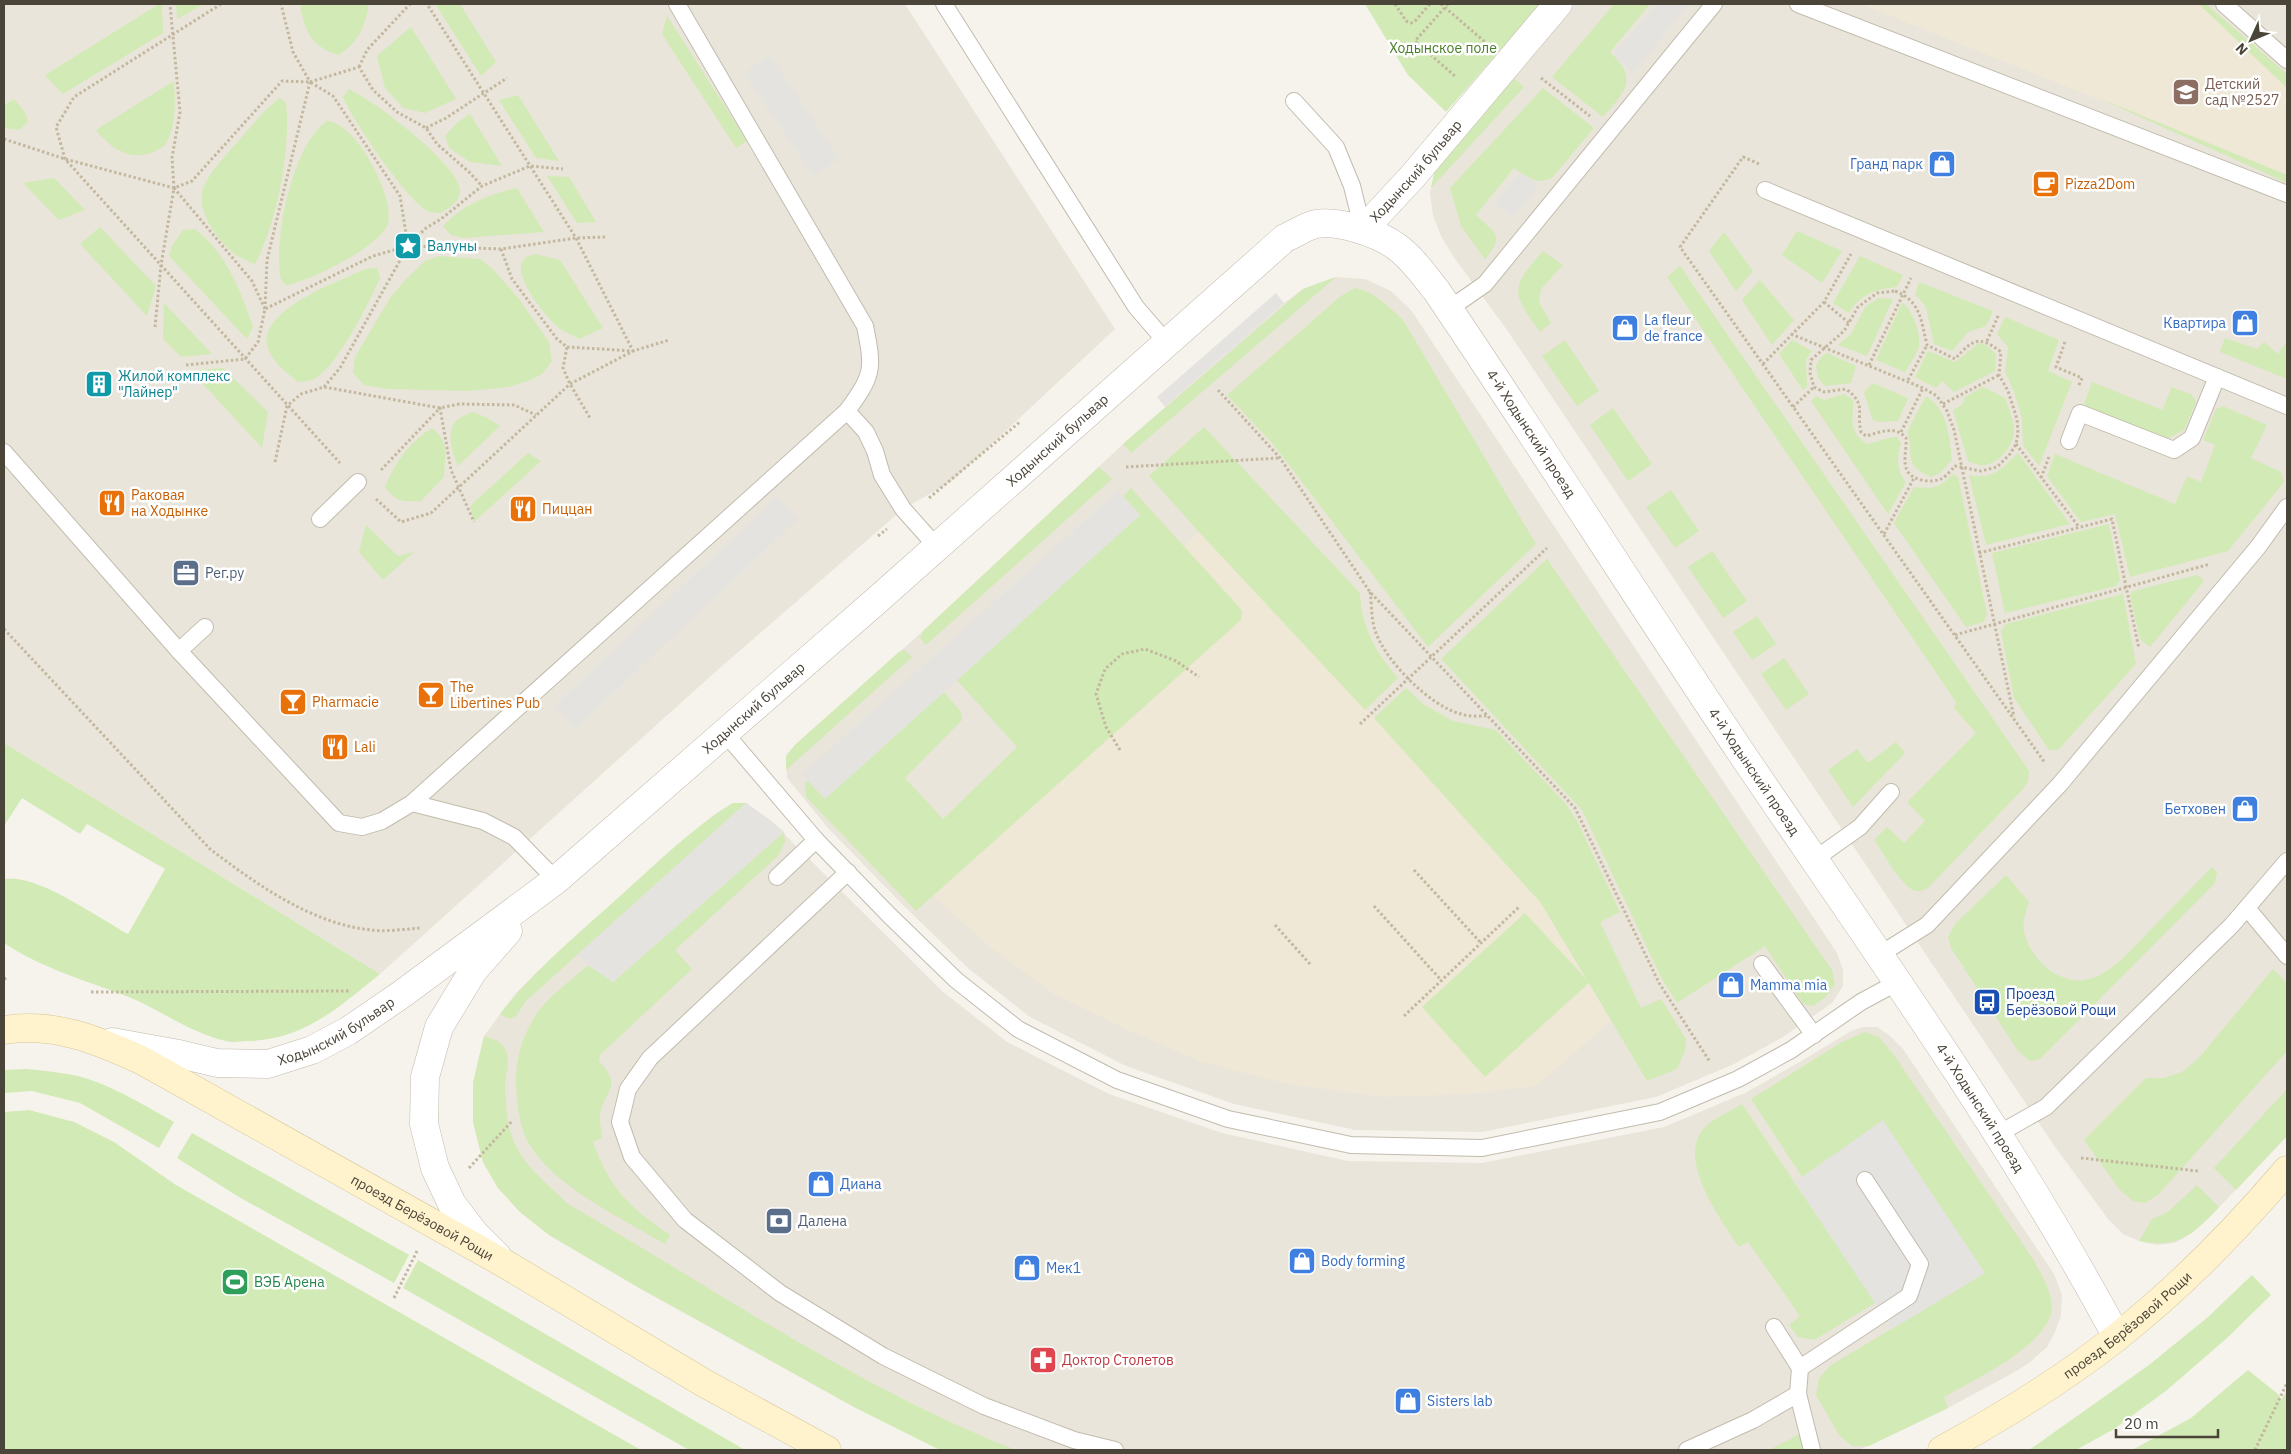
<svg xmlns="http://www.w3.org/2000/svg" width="2291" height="1454" font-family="'IBM Plex Sans',sans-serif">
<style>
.residential{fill:#eae5da}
.education{fill:#efe8d6}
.green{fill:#d2eab5}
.parking{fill:#e5e3e0}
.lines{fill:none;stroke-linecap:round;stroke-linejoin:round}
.lane-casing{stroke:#c2bbae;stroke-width:18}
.street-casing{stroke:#c2bbae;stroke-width:29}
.secondary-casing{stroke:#d6c79b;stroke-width:29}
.path{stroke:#c4b79f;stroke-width:3;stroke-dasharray:2.5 2.5;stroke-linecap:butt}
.lane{stroke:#fff;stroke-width:16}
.street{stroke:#fff;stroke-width:28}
.secondary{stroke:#fff3cd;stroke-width:28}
.labels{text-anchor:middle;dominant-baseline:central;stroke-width:5;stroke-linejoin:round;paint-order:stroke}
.park-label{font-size:14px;fill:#4a7f2a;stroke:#fff}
.education-label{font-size:14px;fill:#785e54;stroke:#fff;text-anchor:start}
.shop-label{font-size:14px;fill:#366cbe;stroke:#fff;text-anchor:start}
.street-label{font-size:14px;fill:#4b4439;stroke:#fff}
.food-label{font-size:14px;fill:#c56008;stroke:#fff;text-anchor:start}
.culture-label{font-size:14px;fill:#0d838f;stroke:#fff;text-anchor:start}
.service-label{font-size:14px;fill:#4e5e75;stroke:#fff;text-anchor:start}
.transit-label{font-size:14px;fill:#164399;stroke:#fff;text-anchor:start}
.leisure-label{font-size:14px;fill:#27864d;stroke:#fff;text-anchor:start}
.health-label{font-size:14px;fill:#be3a42;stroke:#fff;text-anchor:start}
</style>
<rect width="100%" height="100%" fill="#f6f3ec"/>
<!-- residential -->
<g class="residential">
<polygon points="4,4 905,4 1115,329 951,482 903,509 713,674 380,974 4,743"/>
<polygon points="1575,4 2287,4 2287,1136 2209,1218 2192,1233 2175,1243 2156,1245 2139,1241 2123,1234 2108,1219 2053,1144 1507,330 1453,256 1441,236 1433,216 1430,193 1436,166"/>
<polygon points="1336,277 1365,279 1391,291 1411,310 1837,953 1843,970 1843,986 1832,1003 1783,1037 1732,1065 1656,1097 1482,1132 1355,1130 1234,1104 1126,1066 1030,1017 969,969 903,905 828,828 787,778 786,756 795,745 923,631 1123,444 1284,303 1303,289"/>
<polygon points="733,803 746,803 770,820 942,991 1007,1042 1109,1094 1222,1133 1348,1161 1482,1163 1664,1127 1745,1093 1798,1063 1851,1031 1863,1027 1877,1027 1889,1035 1903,1049 2054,1274 2062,1295 2061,1315 2055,1332 2047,1347 2029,1363 2011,1374 1948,1408 1859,1450 940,1450 854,1407 641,1289 549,1235 520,1212 498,1188 483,1162 473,1122 473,1083 484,1036 516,993 538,971 668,853 715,814"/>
</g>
<!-- education -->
<g class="education">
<polygon points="1861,4 2199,4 2287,88 2287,175"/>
<polygon points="1199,532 1374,718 1541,903 1611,1021 1536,1086 1467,1094 1383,1097 1288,1084 1202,1062 1126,1029 1054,994 989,946 932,895 1099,745 1136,592"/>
</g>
<!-- green -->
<g class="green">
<polygon points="159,4 162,4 163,33 63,94 45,75"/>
<polygon points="176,4 204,4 177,19"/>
<path d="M 305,4 L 369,4 C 365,26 358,44 338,55 C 310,45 307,34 300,7 Z"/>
<polygon points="438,4 460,4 496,62 481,76 436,5"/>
<polygon points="1365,4 1541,4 1446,112 1408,75"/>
<path d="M 1614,4 L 1650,4 L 1610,52 C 1639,79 1625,92 1603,117 L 1552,77 Z"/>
<polygon points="2199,4 2206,4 2287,74 2287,88"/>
<polygon points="667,16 747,141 736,148 662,34"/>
<polygon points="411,27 456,99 425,113 403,108 385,88 377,56"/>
<polygon points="1512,77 1524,87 1431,188 1436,166"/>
<path d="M 174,81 C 175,102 177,127 165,145 C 162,148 158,149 155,151 C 132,163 110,148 96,130 Z"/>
<path d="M 1543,88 L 1594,128 L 1552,178 C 1536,185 1527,177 1514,168 L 1476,215 C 1496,234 1505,235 1485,259 L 1461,226 L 1450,188 Z"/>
<path d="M 349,89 C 373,100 460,165 460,191 C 460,202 449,208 441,213 C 437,213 430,213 426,210 C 405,197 353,121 343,97 Z"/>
<polygon points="518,95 559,161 536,158 499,100"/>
<polygon points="2094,96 2287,175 2287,183"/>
<path d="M 280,98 L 286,103 C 291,149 277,223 255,264 C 249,261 242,259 237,256 C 219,242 192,209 205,184 C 213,168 228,153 240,139 C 253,125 264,109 280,98 Z"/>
<polygon points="14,99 25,112 28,122 19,130 4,128 4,105"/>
<polygon points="470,114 502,166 470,162 449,148 445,136 457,123"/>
<path d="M 327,121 C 356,122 395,197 388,223 C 383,245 307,283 286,285 L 281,280 C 273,241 292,145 327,121 Z"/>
<polygon points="547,176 569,177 596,222 577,223"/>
<polygon points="54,178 85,210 59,220 23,183"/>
<path d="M 517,188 L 544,232 L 463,238 L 451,235 L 443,226 C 463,205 489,194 517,188 Z"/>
<polygon points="100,227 156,286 147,316 80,244"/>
<path d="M 195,229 C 227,254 240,290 253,327 L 247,339 L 169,256 L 172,246 L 183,230 Z"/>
<polygon points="1797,231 1842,251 1822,283 1782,255"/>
<polygon points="1724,232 1753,271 1736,291 1709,251"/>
<path d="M 1543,251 L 1563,265 L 1541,289 L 1539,302 L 1551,323 L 1540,332 C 1511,292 1510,288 1543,251 Z"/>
<path d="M 535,254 L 560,260 L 603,328 L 580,339 C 575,336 568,334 563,331 C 548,321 520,285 521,267 C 521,263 524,260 526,257 Z"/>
<polygon points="439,256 480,259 494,270 519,299 549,342 552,361 542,374 531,380 509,387 469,391 388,389 364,385 353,373 355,357 390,298 407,278 425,261"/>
<path d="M 1860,256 L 1903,275 L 1897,287 C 1876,289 1860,294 1849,313 L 1833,303 Z"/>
<path d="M 1680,266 L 2029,771 L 2028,781 L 2023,789 L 1928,888 C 1923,890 1919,893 1913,890 C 1900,884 1883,852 1874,840 L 1887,827 L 1904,843 L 1925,821 L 1907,802 L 1976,733 L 1954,708 L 1956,702 L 1667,277 Z"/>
<path d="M 377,268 L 380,278 C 370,301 336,369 314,379 C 309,381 303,381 298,382 C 287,373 272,362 268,348 C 255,311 341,280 366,269 Z"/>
<polygon points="1336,277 1131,453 1123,444 1303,289"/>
<polygon points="1760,280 1794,320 1772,345 1742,300"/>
<polygon points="1919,282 1993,311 1986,326 1968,332 1952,351 1934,344 1926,307 1915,294"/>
<path d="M 1355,288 C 1374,291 1389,307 1403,320 L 1536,544 L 1428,647 L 1272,443 L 1227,395 L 1341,296 Z"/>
<polygon points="1879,298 1893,299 1867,356 1838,345 1850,335 1866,306"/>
<polygon points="164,303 212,354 181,357 163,339"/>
<path d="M 1902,303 C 1912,307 1922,337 1919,347 C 1916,355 1910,364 1905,372 L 1876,360 Z"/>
<polygon points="2005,317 2059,340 2048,371 2072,382 2039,466 2023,445 2022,418 2013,389 2005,371 2008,347 1997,334"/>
<polygon points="2225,338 2257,349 2264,342 2278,354 2287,341 2287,379 2220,352"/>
<polygon points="1565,340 1599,391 1577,406 1542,356"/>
<polygon points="1792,340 1812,351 1806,359 1807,387 1803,390 1779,354"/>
<polygon points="1979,343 1986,345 1996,354 1995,371 1954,392 1942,381 1936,388 1915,377 1928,351 1955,362"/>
<polygon points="1827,353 1856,366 1851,383 1825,386 1818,378 1816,366 1821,357"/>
<polygon points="223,368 268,412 262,448 191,371"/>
<polygon points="2092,382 2162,410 2172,387 2192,395 2196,402 2184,430 2165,440 2083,407"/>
<polygon points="1873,383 1908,398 1898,421 1879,422 1872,419 1864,392"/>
<path d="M 1983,387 L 2005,398 C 2009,409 2014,420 2014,432 C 2013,447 1998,464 1984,465 C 1979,466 1973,463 1968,461 L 1953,410 L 1962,405 L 1965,397 Z"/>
<path d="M 1844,394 L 1853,400 C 1854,420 1847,431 1867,444 C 1878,442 1885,437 1897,437 L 1901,443 C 1897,458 1896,470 1906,482 L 1888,514 L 1811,401 L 1816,396 L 1824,400 Z"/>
<path d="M 1926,396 C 1948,411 1949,435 1952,460 L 1940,473 L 1931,477 C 1900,463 1916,455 1907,432 Z"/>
<polygon points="2223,406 2267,425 2251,458 2281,472 2284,482 2228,551 2130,577 2115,514 2081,522 2047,476 2055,454 2175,504 2187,476 2201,482 2215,445 2203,440 2216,409"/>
<polygon points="1613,408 1652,464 1628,481 1590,425"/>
<path d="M 472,412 L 486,417 L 500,426 L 458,466 C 452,453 445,432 457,420 C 461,417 467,414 472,412 Z"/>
<path d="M 1204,427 L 1360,593 C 1362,629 1375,651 1398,678 L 1365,710 L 1199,532 L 1149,476 Z"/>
<path d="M 432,428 C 450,442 445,456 444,477 L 421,501 C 401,502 397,502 385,487 C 395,463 409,442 432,428 Z"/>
<polygon points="528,453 541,461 474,522 470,506"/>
<path d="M 2018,453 L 2070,524 L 1986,545 L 1969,475 C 1992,480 2002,469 2018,453 Z"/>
<polygon points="1099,467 1112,479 926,645 920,638 923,631"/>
<path d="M 1952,474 L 1958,477 L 1987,614 L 1984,622 L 1966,627 L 1894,523 L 1914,487 C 1931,489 1941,488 1952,474 Z"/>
<polygon points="1131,488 1239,607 1242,611 1241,620 916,911 806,797 805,784 808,781 825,799 944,692 961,712 962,720 905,778 943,819 1017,747 957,680 1140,515 1123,496"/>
<polygon points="1671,490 1699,531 1675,548 1646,507"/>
<polygon points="2109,524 2120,580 2116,586 2005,613 1992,553"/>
<polygon points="366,525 398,556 414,552 383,580 359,552"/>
<polygon points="1712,551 1747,601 1723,618 1688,567"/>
<polygon points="1547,559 1832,970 1835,984 1826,997 1813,1006 1803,1004 1765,946 1677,1003 1662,979 1582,810 1441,659"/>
<polygon points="2197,575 2204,581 2150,647 2140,639 2130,595 2133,591"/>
<polygon points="2123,594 2136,664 2058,750 2049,750 2014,698 2001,631 2006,624"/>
<polygon points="1757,616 1776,644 1752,660 1733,632"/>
<polygon points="904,650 912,657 786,770 786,756 795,745 899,652"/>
<polygon points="1784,658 1809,694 1786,710 1761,674"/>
<polygon points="1406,688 1423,704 1453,721 1496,730 1566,804 1577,821 1620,912 1600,922 1641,1008 1661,999 1686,1039 1685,1051 1677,1069 1647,1081 1589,983 1485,1077 1422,1007 1525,913 1587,980 1541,903 1374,718"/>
<polygon points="1896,742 1905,753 1853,807 1828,770 1857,749 1868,763"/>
<path d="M 4,743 L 380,974 C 339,1007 304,1040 248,1041 C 241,1041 232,1043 226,1041 C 193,1034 160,1010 129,997 C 87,981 41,968 4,943 L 4,879 C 37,873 98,918 128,934 L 165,869 L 87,824 L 80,834 L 22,798 L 4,826 Z"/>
<path d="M 733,803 L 746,803 L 526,1001 L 516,1016 L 510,1019 L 500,1014 C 534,970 578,934 619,897 C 656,864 692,828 733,803 Z"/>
<path d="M 784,832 L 785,842 L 778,856 L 675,950 L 692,969 L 600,1055 L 599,1061 C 623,1088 606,1087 600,1114 C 599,1121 602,1131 602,1138 L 593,1142 C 609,1188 630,1208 670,1235 L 665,1244 C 623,1219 550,1185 527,1140 C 520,1126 518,1110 517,1095 C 513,1066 521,1036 538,1012 C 549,996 573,979 588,965 L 613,982 Z"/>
<path d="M 2212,867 L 2217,872 L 2215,883 L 2039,1060 L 2030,1061 L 2018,1051 L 1951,948 L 1948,937 L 1955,924 L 2006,875 L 2029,902 C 2026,911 2022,923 2024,932 C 2031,961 2062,989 2093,978 C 2104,974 2114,966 2122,959 Z"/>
<polygon points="2273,969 2287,983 2287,1051 2158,1195 2145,1203 2133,1201 2120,1190 2084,1140 2146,1078 2164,1078 2182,1072 2198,1059"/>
<path d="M 1865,1032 L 1879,1037 L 1894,1055 L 2033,1259 C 2041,1274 2055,1295 2051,1313 C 2044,1347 1972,1381 1944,1397 L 1948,1408 L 1869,1446 L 1852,1446 L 1839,1435 L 1816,1395 L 1819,1378 L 1831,1365 L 1985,1273 L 1883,1121 L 1802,1177 L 1751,1099 L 1840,1043 Z"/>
<path d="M 484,1036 C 492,1039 499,1040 504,1047 C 512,1058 505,1075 505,1088 C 506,1108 507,1126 515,1144 C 526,1168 550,1186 568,1204 C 715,1289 857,1388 1016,1450 L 940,1450 L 854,1407 L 750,1349 L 641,1289 L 549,1235 L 520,1212 L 498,1188 L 483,1162 L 473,1122 L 473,1083 Z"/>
<path d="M 26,1069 C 47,1071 71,1073 91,1080 C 120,1090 147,1107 174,1122 L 159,1148 L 80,1103 L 32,1091 L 4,1093 L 4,1070 Z"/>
<polygon points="2287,1089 2287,1136 2236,1190 2214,1168"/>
<path d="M 1742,1104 L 1875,1303 L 1814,1340 L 1798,1337 L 1789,1325 L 1800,1316 L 1748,1242 L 1739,1247 C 1721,1220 1674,1157 1706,1126 C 1716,1117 1731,1111 1742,1104 Z"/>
<polygon points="29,1110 74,1122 114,1142 176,1185 641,1450 4,1450 4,1112"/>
<polygon points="192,1133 409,1255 394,1283 239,1197 177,1158"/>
<path d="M 2197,1185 L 2219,1207 C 2192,1235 2179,1249 2139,1241 L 2152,1219 L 2168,1212 Z"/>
<polygon points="418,1260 745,1450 689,1450 403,1288"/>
<polygon points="2252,1275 2271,1295 2227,1338 2167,1390 2114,1429 2076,1450 2029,1450 2149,1365 2208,1317"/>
<polygon points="2248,1370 2279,1395 2281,1400 2287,1390 2287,1450 2132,1450 2191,1418"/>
<polygon points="1800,1434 1805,1450 1769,1450"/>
</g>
<!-- parking -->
<g class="parking">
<polygon points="1657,4 1688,4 1633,73 1613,55"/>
<polygon points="770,55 839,159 813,176 744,73"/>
<polygon points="1520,172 1539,185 1513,218 1495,203"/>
<polygon points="1276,293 1284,303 1165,407 1157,397"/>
<polygon points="1118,491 1140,515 825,799 802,774"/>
<polygon points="777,497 798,519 575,729 554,706"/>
<polygon points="746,803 770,820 784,832 613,982 588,965 577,955"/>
<polygon points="1883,1120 1985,1273 1892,1329 1795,1182"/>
</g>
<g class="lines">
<!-- lane casing -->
<g class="lane-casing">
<g id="lane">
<polyline points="944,4 1136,307 1167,343"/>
<polyline points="1798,4 2287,194"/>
<polyline points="2224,4 2287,60"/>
<polyline points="1294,101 1336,147 1352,186 1363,230"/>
<polyline points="1765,190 2287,406"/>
<polyline points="1449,309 1485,284 1714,4"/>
<polyline points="847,411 866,432 875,451 882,475 903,509 936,546"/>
<polyline points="2069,441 2080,413 2174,450 2192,438 2217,377"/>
<path d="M 4,452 L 179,651 L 339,823 L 362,827 L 382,821 L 412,803 L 847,411 C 873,375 874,370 865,326 L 677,4"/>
<polyline points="320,519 358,482"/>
<polyline points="179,651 205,627"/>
<polyline points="724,732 816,840 889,915 956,980 1018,1029 1117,1080 1228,1119 1351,1145 1482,1148 1660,1112 1738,1079 1791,1050 1861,1002 1898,982"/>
<polyline points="412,803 483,821 514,837 556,880"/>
<polyline points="1815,859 1860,827 1891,792"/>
<polyline points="848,872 650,1058 628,1089 620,1122 632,1157 685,1220 780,1293 883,1356 984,1406 1074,1440 1115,1450"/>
<polyline points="777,877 816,840"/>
<polyline points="2247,908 2287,956"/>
<polyline points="1879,955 1927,925 2060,784 2258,547 2287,507"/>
<polyline points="1762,964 1814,1035"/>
<polyline points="1998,1134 2046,1107 2232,925 2287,861"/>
<polyline points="1774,1327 1800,1368"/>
<polyline points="1687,1450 1753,1420 1798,1394"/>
<polyline points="1812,1450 1798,1394 1800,1368 1909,1296 1920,1264 1865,1180"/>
</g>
</g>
<!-- street casing -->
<g class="street-casing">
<g id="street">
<path id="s1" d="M 1363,230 L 1413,176 L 1558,4"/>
<path id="s2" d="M 112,1042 L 179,1054 L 217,1063 L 268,1064 L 312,1050 L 348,1031 L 402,994 L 556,880 L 876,601 L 1285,238 C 1295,234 1306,226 1316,224 C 1339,220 1378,233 1397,247 C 1412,258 1424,275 1436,290 C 1539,442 1637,598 1740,751 C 1870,943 2007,1132 2117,1337"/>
<polyline points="497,1256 475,1234 452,1204 435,1168 424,1124 425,1077 439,1027 473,971 508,931"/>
</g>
</g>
<!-- secondary casing -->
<g class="secondary-casing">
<g id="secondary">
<path id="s3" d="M 4,1030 C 54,1022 98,1040 143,1061 L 507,1265 L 704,1383 L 827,1450"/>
<path id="s4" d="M 1942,1450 C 2002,1417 2063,1380 2117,1337 C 2179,1288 2236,1230 2287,1170"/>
</g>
</g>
<!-- path -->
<g class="path">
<polyline points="221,4 74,97 56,127 65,159 340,463"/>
<polyline points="1395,4 1406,21 1411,23 1415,21 1430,4"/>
<polyline points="1441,4 1485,42"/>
<polyline points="1448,4 1415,41 1456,77"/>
<polyline points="359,67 367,50 410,4"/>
<polyline points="1541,78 1590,116"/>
<polyline points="310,82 359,67 373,90 397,112 426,128 437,144 469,172 482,186"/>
<polyline points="426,128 446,118 507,78"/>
<polyline points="4,139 65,159 174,188"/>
<polyline points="1759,164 1743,157 1680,247 2045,763"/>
<polyline points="501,249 512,279 557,339 567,347 563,368 570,384 590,418"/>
<path d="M 1895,291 C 1921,301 1921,321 1927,345 L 1955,359 C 1973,339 1979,335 2001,352 L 1999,375 L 2008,391 L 2017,419 L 2018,433 L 2016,444 L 2010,454 L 1997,467 L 1981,471 L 1955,466 C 1951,470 1946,477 1941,479 C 1932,483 1914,481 1908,472 C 1902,463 1907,448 1906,438 C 1895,425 1881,432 1866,436 L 1861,432 C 1856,410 1867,405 1846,389 L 1824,392 L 1814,387 L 1810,373 L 1811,360 L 1844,331 L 1858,307 L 1877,293 Z"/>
<polyline points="1824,302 1849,323"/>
<polyline points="265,309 252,281 174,188 192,181 282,81 310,82 333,96 400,196 408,246"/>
<polyline points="265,309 267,260 310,82 293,52 281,4"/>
<polyline points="155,327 161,265 174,188 172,158 180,112 170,4"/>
<polyline points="1791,334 1923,388 1937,396 1947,411 1954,430 2014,717"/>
<polyline points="1987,341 1999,314"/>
<polyline points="2065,342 2056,367 2082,378 2078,387"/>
<polyline points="567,347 633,351 669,340"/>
<polyline points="1763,364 1824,302 1851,254"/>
<polyline points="186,365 245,359 258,342 265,309 373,256 408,246 426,228 441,219 482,186 530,166 563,169"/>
<polyline points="1869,365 1911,278"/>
<polyline points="1908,380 1927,345"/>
<polyline points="324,387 340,368 408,246 501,249 576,238 606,237"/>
<polyline points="1218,390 1280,458 1370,592 1575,808 1659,983 1710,1062"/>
<polyline points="1943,404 1999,375"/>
<polyline points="1793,407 1814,387"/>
<polyline points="1901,432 1923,388"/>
<polyline points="2016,444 2079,527"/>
<polyline points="275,462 287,406 301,394 324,387 440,408 459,404 514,405 536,415"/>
<polyline points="1126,467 1279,458"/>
<polyline points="381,470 440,408 451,470 474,522"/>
<polyline points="2041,478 2049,457"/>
<polyline points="929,498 1021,421"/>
<polyline points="376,499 401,522 431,513 570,384 633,351 576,238 427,4"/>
<polyline points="1884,534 1914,478"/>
<polyline points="878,536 887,529"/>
<polyline points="1979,553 2112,519 2139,649"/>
<path d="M 1370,592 C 1372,604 1371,619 1375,630 C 1384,660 1431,707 1461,714 C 1469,717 1480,716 1488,716"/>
<path d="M 4,629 L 210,849 C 256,884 312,924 371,930 C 387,932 405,929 421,928"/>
<polyline points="1955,635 2210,564"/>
<polyline points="1360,724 1547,548"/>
<polyline points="1120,750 1106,727 1096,694 1105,669 1122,654 1145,649 1176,661 1199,677"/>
<polyline points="1414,870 1481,943"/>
<polyline points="1374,906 1441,980"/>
<polyline points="1275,925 1310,964"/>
<polyline points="4,979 8,978"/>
<polyline points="91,992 350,991"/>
<polyline points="1404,1016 1519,907"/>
<polyline points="2081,1158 2198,1171"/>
<polyline points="469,1168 513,1120"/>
<polyline points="394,1298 417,1251"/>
<polyline points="2255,1450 2287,1383"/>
</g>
<!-- lane -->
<use href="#lane" class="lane"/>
<!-- street -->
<use href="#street" class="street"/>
<!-- secondary -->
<use href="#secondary" class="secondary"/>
</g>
<!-- icons -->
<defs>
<g id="school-square" transform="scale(1.4375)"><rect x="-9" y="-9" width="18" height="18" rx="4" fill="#8d6e63" stroke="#fff"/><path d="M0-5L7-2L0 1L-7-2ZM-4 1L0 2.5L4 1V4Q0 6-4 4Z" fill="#fff"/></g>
<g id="shop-square" transform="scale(1.4375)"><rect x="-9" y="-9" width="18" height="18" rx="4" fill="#3f7fe0" stroke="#fff"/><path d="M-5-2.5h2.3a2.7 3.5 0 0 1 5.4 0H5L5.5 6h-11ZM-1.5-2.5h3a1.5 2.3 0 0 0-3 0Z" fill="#fff"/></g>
<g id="cafe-square" transform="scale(1.4375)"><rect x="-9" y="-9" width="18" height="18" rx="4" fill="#e8710a" stroke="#fff"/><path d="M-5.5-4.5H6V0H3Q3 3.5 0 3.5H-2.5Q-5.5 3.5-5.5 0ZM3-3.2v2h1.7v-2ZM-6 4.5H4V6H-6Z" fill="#fff"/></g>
<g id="sight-square" transform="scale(1.4375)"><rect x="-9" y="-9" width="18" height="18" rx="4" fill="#0f9aa8" stroke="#fff"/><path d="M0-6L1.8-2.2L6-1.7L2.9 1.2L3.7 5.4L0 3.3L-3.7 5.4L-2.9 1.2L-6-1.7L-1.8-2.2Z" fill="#fff"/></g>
<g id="building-square" transform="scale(1.4375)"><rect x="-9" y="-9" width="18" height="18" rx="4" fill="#0f9aa8" stroke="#fff"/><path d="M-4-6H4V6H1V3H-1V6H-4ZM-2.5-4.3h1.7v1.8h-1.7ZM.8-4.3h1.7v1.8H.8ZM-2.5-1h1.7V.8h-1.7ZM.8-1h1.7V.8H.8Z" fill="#fff"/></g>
<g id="restaurant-square" transform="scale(1.4375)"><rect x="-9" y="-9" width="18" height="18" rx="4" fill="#e8710a" stroke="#fff"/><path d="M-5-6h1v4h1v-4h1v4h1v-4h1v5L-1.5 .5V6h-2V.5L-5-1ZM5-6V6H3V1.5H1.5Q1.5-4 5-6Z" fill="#fff"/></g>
<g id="office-square" transform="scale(1.4375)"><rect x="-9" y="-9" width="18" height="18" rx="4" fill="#5c6f8a" stroke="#fff"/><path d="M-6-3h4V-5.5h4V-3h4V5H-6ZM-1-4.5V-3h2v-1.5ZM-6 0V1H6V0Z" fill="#fff"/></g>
<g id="bar-square" transform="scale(1.4375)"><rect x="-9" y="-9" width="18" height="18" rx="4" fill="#e8710a" stroke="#fff"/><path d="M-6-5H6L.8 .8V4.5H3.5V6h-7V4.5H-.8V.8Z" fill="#fff"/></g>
<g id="bus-square" transform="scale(1.4375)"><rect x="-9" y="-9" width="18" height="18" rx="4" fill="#1a4fb4" stroke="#fff"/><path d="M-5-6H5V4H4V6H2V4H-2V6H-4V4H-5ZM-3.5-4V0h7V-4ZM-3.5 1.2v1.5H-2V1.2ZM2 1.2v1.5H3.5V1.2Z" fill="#fff"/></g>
<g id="bank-square" transform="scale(1.4375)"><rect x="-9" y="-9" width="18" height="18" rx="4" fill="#5c6f8a" stroke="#fff"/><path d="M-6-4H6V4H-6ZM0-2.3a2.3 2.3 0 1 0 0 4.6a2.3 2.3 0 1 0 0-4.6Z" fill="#fff"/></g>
<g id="stadium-square" transform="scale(1.4375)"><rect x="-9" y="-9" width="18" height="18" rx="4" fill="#2e9e5b" stroke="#fff"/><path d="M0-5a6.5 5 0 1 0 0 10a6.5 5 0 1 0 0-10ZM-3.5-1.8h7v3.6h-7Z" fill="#fff"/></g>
<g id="pharmacy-square" transform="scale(1.4375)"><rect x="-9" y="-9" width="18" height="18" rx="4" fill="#e0444e" stroke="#fff"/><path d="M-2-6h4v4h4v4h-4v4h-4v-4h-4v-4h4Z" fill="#fff"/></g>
</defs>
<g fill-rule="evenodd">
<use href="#school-square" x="2186" y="92"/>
<use href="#shop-square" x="1942" y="164"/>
<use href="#cafe-square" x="2046" y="184"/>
<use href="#sight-square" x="408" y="246"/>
<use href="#shop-square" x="2245" y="323"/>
<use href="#shop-square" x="1625" y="328"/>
<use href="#building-square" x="99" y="384"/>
<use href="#restaurant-square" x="112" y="503"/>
<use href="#restaurant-square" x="523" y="509"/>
<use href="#office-square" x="186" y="573"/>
<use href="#bar-square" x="431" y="695"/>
<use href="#bar-square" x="293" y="702"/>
<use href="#restaurant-square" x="335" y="747"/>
<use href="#shop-square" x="2245" y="809"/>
<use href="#shop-square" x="1731" y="985"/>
<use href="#bus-square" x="1987" y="1002"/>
<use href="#shop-square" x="821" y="1184"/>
<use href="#bank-square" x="779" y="1221"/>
<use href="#shop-square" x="1302" y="1261"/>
<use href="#shop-square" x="1027" y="1268"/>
<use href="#stadium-square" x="235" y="1282"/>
<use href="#pharmacy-square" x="1043" y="1360"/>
<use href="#shop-square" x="1408" y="1401"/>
</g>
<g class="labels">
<!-- park labels -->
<g class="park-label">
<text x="1443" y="48">Ходынское поле</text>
</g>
<!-- education labels -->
<g class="education-label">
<text x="2205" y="84">Детский<tspan x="2205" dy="16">сад №2527</tspan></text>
</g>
<!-- shop labels -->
<g class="shop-label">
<text x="1923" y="164" text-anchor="end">Гранд парк</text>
<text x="1644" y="320">La fleur<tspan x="1644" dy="16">de france</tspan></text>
<text x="2226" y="323" text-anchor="end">Квартира</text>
<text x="2226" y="809" text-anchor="end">Бетховен</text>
<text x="1750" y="985">Mamma mia</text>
<text x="840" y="1184">Диана</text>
<text x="1321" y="1261">Body forming</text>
<text x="1046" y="1268">Мек1</text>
<text x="1427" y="1401">Sisters lab</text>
</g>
<!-- street labels -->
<g class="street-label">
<text stroke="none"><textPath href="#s1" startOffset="79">Ходынский бульвар</textPath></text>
<text stroke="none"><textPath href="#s2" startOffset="1824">4-й Ходынский проезд</textPath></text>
<text stroke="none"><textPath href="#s2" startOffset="1169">Ходынский бульвар</textPath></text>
<text stroke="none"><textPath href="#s2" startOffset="764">Ходынский бульвар</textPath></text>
<text stroke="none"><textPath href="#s2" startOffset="2229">4-й Ходынский проезд</textPath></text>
<text stroke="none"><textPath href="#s2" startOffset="234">Ходынский бульвар</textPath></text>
<text stroke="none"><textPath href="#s2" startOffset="2634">4-й Ходынский проезд</textPath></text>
<text stroke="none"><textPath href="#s3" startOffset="465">проезд Берёзовой Рощи</textPath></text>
<text stroke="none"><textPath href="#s4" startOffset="224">проезд Берёзовой Рощи</textPath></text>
</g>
<!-- food labels -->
<g class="food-label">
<text x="2065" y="184">Pizza2Dom</text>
<text x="131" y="495">Раковая<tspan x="131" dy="16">на Ходынке</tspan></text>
<text x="542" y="509">Пиццан</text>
<text x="450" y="687">The<tspan x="450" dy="16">Libertines Pub</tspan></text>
<text x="312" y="702">Pharmacie</text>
<text x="354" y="747">Lali</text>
</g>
<!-- culture labels -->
<g class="culture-label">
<text x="427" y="246">Валуны</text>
<text x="118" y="376">Жилой комплекс<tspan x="118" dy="16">"Лайнер"</tspan></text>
</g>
<!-- service labels -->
<g class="service-label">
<text x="205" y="573">Рег.ру</text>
<text x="798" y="1221">Далена</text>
</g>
<!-- transit labels -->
<g class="transit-label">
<text x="2006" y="994">Проезд<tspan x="2006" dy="16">Берёзовой Рощи</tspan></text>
</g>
<!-- leisure labels -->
<g class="leisure-label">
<text x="254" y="1282">ВЭБ Арена</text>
</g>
<!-- health labels -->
<g class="health-label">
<text x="1062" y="1360">Доктор Столетов</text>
</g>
</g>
<!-- border -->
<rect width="2291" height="1454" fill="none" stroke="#4b4439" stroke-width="10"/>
<!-- north arrow -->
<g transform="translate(2251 40) rotate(226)" stroke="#ffffff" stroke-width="4" paint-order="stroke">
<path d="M0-4L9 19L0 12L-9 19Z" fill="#4b4439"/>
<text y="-8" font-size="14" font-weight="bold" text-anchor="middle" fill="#4b4439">N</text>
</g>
<!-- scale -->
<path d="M2116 1429v8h102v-8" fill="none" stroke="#4b4439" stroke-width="2.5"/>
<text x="2124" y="1429" font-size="15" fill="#4b4439" stroke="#ffffff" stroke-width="4" paint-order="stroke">20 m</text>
</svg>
